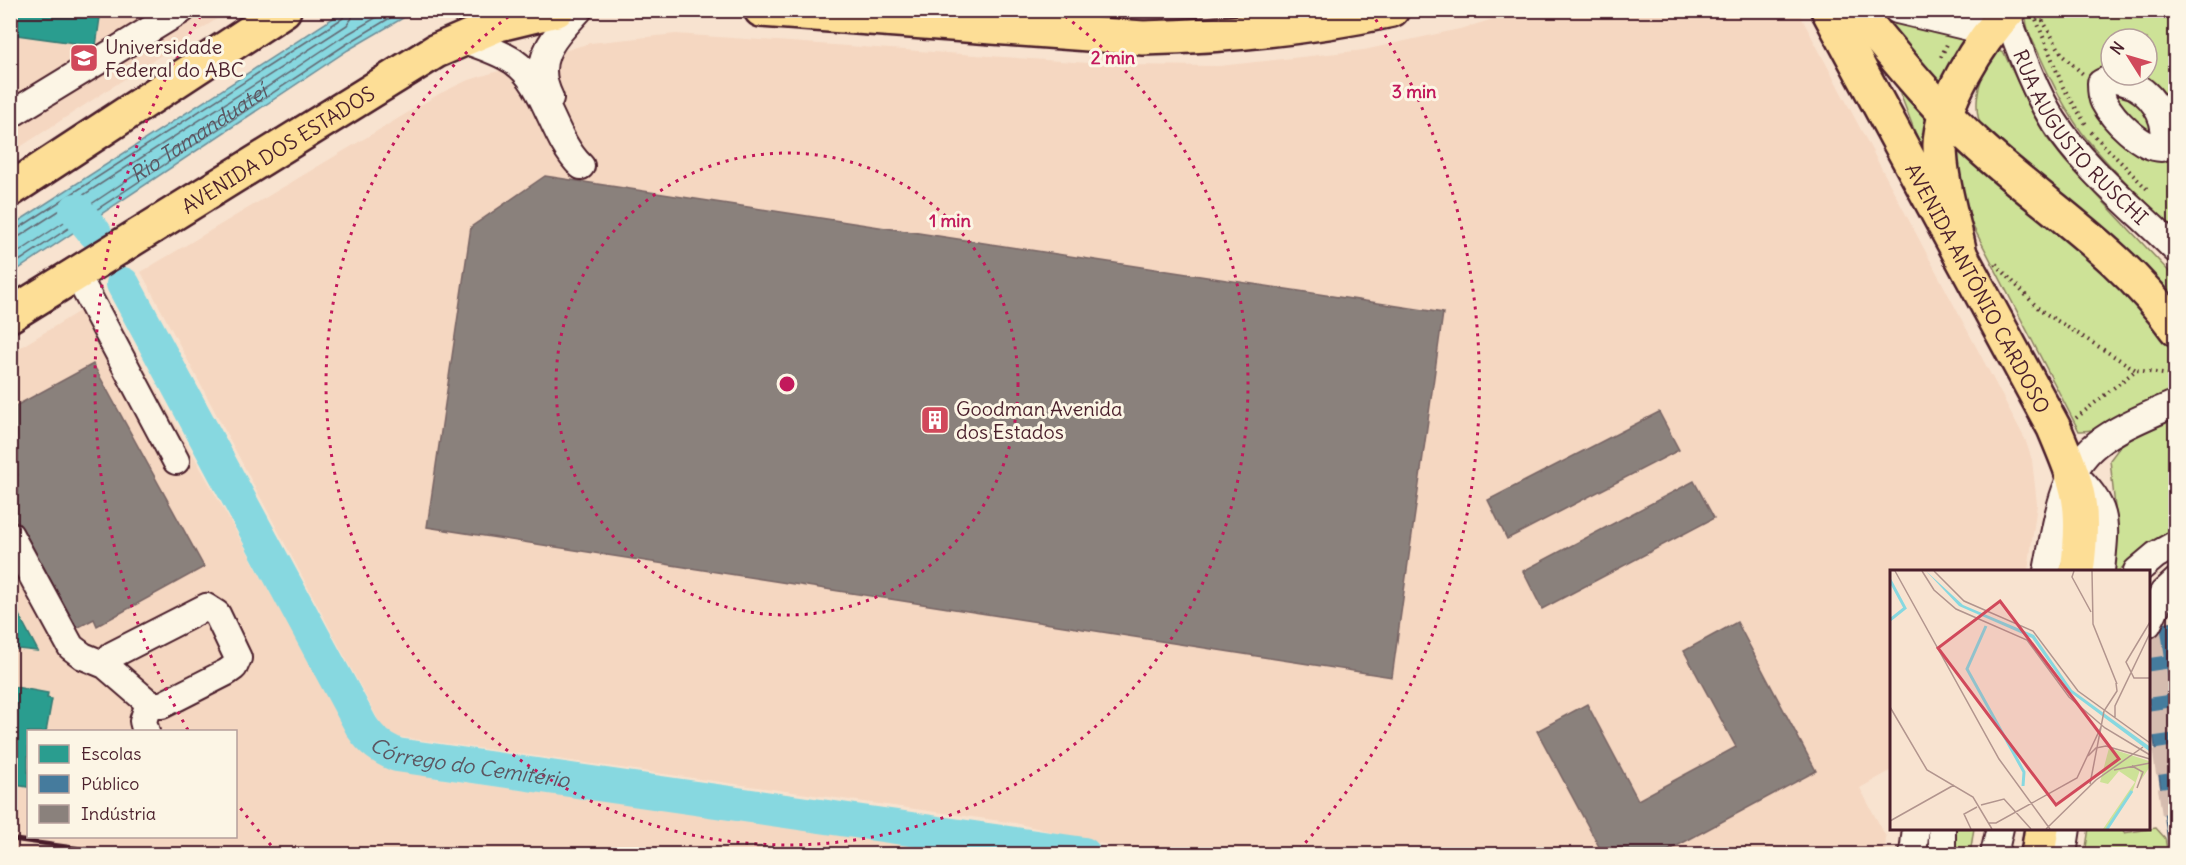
<svg xmlns="http://www.w3.org/2000/svg" width="2186" height="865" font-family="Delius,sans-serif">
<style>
.built{fill:#f5d7c1;fill-rule:evenodd}
.green{fill:#cde297;stroke:#8c8061;stroke-width:1.5;fill-rule:evenodd}
.water{fill:#87d8e0;stroke:#6f8e98;stroke-width:1.5}
.schools{fill:#2a9d8f;stroke:#347771;stroke-width:1.5}
.public{fill:#457b9d;stroke:#465f7b;stroke-width:1.5}
.industry{fill:#8a817c;stroke:#776464;stroke-width:1.5}
.lines{fill:none;stroke-linecap:round;stroke-linejoin:round}
.shore{stroke:#626973;stroke-width:1.5}
.river{stroke:#87d8e0;stroke-width:34}
.minor-tunnel{stroke:#d5bcaf;stroke-width:26;stroke-dasharray:26 13;stroke-linecap:butt}
.minor-casing{stroke:#4a1f2b;stroke-width:30}
.major-casing{stroke:#4a1f2b;stroke-width:38}
.highway-casing{stroke:#4a1f2b;stroke-width:38}
.path{stroke:#4a1f2b;stroke-width:4;stroke-dasharray:1.5 4.5;stroke-linecap:butt}
.minor{stroke:#fcf5e5;stroke-width:26}
.major{stroke:#fdde96;stroke-width:33}
.highway{stroke:#fdde96;stroke-width:33}
.rail{stroke:#4a1f2b;stroke-width:4.5}
.ring{fill:none;stroke:#c2185b;stroke-width:3;stroke-dasharray:3 6}
.labels{text-anchor:middle;dominant-baseline:central;stroke-width:6;stroke-linejoin:round;paint-order:stroke}
.poi-label{font-size:20px;fill:#4a1f2b;stroke:#fcf5e5;text-anchor:start}
.street-label{font-size:20px;fill:#4a1f2b;stroke:#fcf5e5}
.water-label{font-size:21px;font-style:italic;fill:#5c5661;stroke:#fcf5e5}
.inset-river{fill:none;stroke:#87d8e0;stroke-width:3}
.inset-road{fill:none;stroke:#b2958e;stroke-width:1.5}
.view{fill:#d1495b;fill-opacity:0.15;stroke:#d1495b;stroke-width:3}
.inset-edge{fill:none;stroke:#4a1f2b;stroke-width:3}
.centre{fill:#c2185b;stroke:#fcf5e5;stroke-width:3}
.ring-label{font-size:18px;text-anchor:middle;font-weight:bold;fill:#c2185b;stroke:#fcf5e5;stroke-width:6;stroke-linejoin:round;paint-order:stroke}
</style>
<rect width="100%" height="100%" fill="#f8e3d0"/>
<filter id="ink" filterUnits="userSpaceOnUse"><feTurbulence type="fractalNoise" baseFrequency=".0167" numOctaves="2"/><feDisplacementMap in="SourceGraphic" scale="12" xChannelSelector="R" yChannelSelector="G"/><feConvolveMatrix kernelMatrix="1 2 1 2 8 2 1 2 1" color-interpolation-filters="sRGB"/></filter>
<g filter="url(#ink)">
<!-- built -->
<g class="built">
<polygon points="11,11 229,11 11,153"/>
<polygon points="1519,11 1798,11 2025,439 2032,460 2037,504 2028,571 1892,571 1892,770 1860,788 1886,837 1885,854 1189,854 1111,846 1015,823 392,736 383,729 141,272 439,94 466,81 590,43 676,34 1117,65 1219,66 1364,50 1464,28"/>
<path d="M 104,296 L 353,740 L 364,755 L 387,765 L 436,778 L 984,854 L 11,854 L 11,353 ZM 28,732 L 236,732 L 236,836 L 28,836 Z"/>
</g>
<!-- green -->
<g class="green">
<path d="M 2027,10 L 2175,11 L 2175,232 C 2146,201 2113,172 2086,138 C 2066,112 2052,83 2039,54 C 2033,41 2023,25 2027,10 ZM 2111,39 L 2147,39 L 2147,75 L 2111,75 Z"/>
<polygon points="1875,12 1964,39 1941,87"/>
<path d="M 1996,49 L 2004,53 L 2032,113 L 2047,138 L 2065,161 L 2175,278 L 2175,392 C 2152,403 2104,433 2079,431 L 1964,209 L 1955,146 L 2018,200 L 2039,174 C 2026,162 2009,156 1996,146 C 1965,120 1977,78 1996,49 Z"/>
<polygon points="1896,83 1927,115 1928,156 1924,155"/>
<polygon points="2175,414 2175,534 2137,555 2118,571 2112,571 2117,526 2110,460 2125,440"/>
<polygon points="1955,828 1974,828 1970,854 1954,854"/>
<polygon points="2089,828 2123,828 2124,833 2156,828 2165,838 2168,854 2085,854"/>
</g>
<!-- water -->
<polygon class="water" points="344,11 415,11 348,50 11,274 11,226"/>
<!-- schools -->
<g class="schools">
<polygon points="10,10 101,10 96,46 10,34"/>
<polygon points="10,598 38,651 10,648"/>
<polygon points="10,686 48,693 47,698 52,699 46,732 28,732 28,787 10,784"/>
</g>
<!-- public -->
<polygon class="public" points="2176,622 2176,854 2170,854 2148,696 2148,626"/>
<!-- industry -->
<g class="industry">
<polygon points="545,176 1443,313 1392,677 427,527 471,227"/>
<polygon points="93,364 204,567 97,626 94,619 77,628 10,508 10,479 18,475 10,461 10,409"/>
<polygon points="1659,412 1679,450 1507,539 1488,500"/>
<polygon points="1694,481 1714,518 1542,609 1523,571"/>
<polygon points="1737,622 1816,771 1662,854 1603,854 1537,731 1587,704 1638,800 1736,747 1684,651"/>
</g>
<g class="lines">
<!-- shore -->
<g class="shore">
<polyline points="10,231 16,230 343,18 346,10"/>
<polyline points="10,238 20,236 347,25 352,18 353,10"/>
<path id="s1" d="M 10,258 L 341,38 L 389,10"/>
<polyline points="10,267 345,45 403,10"/>
</g>
<!-- river -->
<g class="river">
<polyline points="76,210 95,233"/>
<path id="s2" d="M 123,284 L 362,727 C 372,742 381,748 397,755 L 1084,854"/>
</g>
<!-- minor-tunnel -->
<polyline class="minor-tunnel" points="2148,632 2176,821"/>
<!-- minor casing -->
<g class="minor-casing">
<g id="minor">
<polyline points="1897,10 1990,32"/>
<path id="s3" d="M 2005,10 C 2019,47 2032,86 2053,120 C 2084,169 2135,209 2176,250"/>
<path d="M 461,39 C 478,45 498,51 513,61 C 546,83 552,138 581,166"/>
<path d="M 2111,78 C 2119,81 2128,83 2135,86 C 2155,97 2172,126 2161,148 C 2141,148 2113,119 2104,102 C 2101,96 2101,89 2101,83 Z"/>
<path d="M 550,98 C 531,59 553,39 579,10"/>
<polyline points="10,115 182,10"/>
<polyline points="77,275 176,461"/>
<path d="M 2073,473 C 2110,509 2106,522 2101,571"/>
<polyline points="10,535 71,647 83,656 105,665 149,703 155,705 162,705 227,672 234,667 238,658 217,614 206,607 112,655 105,665"/>
<path d="M 2047,571 C 2056,528 2060,473 2097,444 C 2120,426 2150,415 2176,403"/>
<polyline points="2137,571 2156,555 2176,544"/>
<polyline points="2148,624 2163,593 2176,581"/>
<polyline points="146,732 143,721 149,703"/>
<polyline points="1913,854 1916,828"/>
<polyline points="1942,854 1942,828"/>
<polyline points="1994,854 2000,828"/>
<polyline points="2063,854 2067,828"/>
</g>
</g>
<!-- major casing -->
<g class="major-casing">
<g id="major">
<path id="s4" d="M 1828,10 L 2054,428 C 2079,487 2086,506 2077,571"/>
<polyline points="2038,854 2042,828"/>
</g>
</g>
<!-- highway casing -->
<g class="highway-casing">
<g id="highway">
<path d="M 761,10 L 1143,38 C 1227,36 1309,28 1392,10"/>
<path d="M 1856,10 C 1895,57 1933,105 1979,146 C 2046,207 2123,254 2176,329"/>
<polyline points="10,190 284,10"/>
<path d="M 1960,254 C 1953,219 1940,181 1940,145 C 1941,102 1980,41 2009,10"/>
<path id="s5" d="M 10,315 L 436,51 L 499,24 L 557,10"/>
</g>
</g>
<!-- path -->
<g class="path">
<polyline points="2050,10 2043,21 2063,56 2083,74"/>
<polyline points="2034,14 2063,87 2087,126"/>
<polyline points="1941,57 1948,42"/>
<polyline points="2091,132 2149,191"/>
<polyline points="1996,264 2040,310 2136,370"/>
<polyline points="2076,418 2136,370 2176,376"/>
</g>
<!-- minor -->
<use href="#minor" class="minor"/>
<!-- major -->
<use href="#major" class="major"/>
<!-- highway -->
<use href="#highway" class="highway"/>
<!-- rail -->
<polyline class="rail" points="10,839 120,854"/>
</g>
</g>
<!-- distance rings -->
<g class="ring">
<circle cx="787" cy="384" r="231"/>
<path d="M1058 11A461 461 0 1 1 516 11"/>
<path d="M277 852A692 692 0 0 1 238 805M188 730A692 692 0 0 1 203 12M1371 12A692 692 0 0 1 1297 852"/>
</g>
<!-- icons -->
<defs>
<g id="university-square" transform="scale(1.5)"><rect x="-9" y="-9" width="18" height="18" rx="4" fill="#d1495b" stroke="#fcf5e5"/><path d="M0-5L7-2L0 1L-7-2ZM-4 1L0 2.5L4 1V4Q0 6-4 4Z" fill="#fff"/></g>
<g id="building-square" transform="scale(1.5)"><rect x="-9" y="-9" width="18" height="18" rx="4" fill="#d1495b" stroke="#fcf5e5"/><path d="M-4-6H4V6H1V3H-1V6H-4ZM-2.5-4.3h1.7v1.8h-1.7ZM.8-4.3h1.7v1.8H.8ZM-2.5-1h1.7V.8h-1.7ZM.8-1h1.7V.8H.8Z" fill="#fff"/></g>
</defs>
<g fill-rule="evenodd">
<use href="#university-square" x="84" y="58"/>
<use href="#building-square" x="935" y="420"/>
</g>
<g class="labels">
<!-- poi labels -->
<g class="poi-label">
<text x="105" y="46">Universidade<tspan x="105" dy="23">Federal do ABC</tspan></text>
<text x="956" y="408">Goodman Avenida<tspan x="956" dy="23">dos Estados</tspan></text>
</g>
<!-- street labels -->
<g class="street-label">
<text stroke="none"><textPath href="#s3" startOffset="150">RUA AUGUSTO RUSCHI</textPath></text>
<text stroke="none"><textPath href="#s5" startOffset="315">AVENIDA DOS ESTADOS</textPath></text>
<text stroke="none"><textPath href="#s4" startOffset="316">AVENIDA ANTÔNIO CARDOSO</textPath></text>
</g>
<!-- water labels -->
<g class="water-label">
<text stroke="none"><textPath href="#s1" startOffset="226">Rio Tamanduateí</textPath></text>
<text stroke="none"><textPath href="#s2" startOffset="622">Córrego do Cemitério</textPath></text>
</g>
</g>
<!-- overview -->
<g transform="translate(1890 570)">
<rect width="260" height="260" fill="#f8e3d0"/>
<path d="M 219,178 L 259,191 L 259,198 L 251,210 L 250,200 L 242,223 L 217,259 L 213,259 L 245,212 L 229,201 L 218,214 L 210,212 Z" fill="#cde297"/>
<path d="M 36,1 L 73,35 L 144,65 L 182,120 L 259,176 L 259,181 L 180,122 L 142,68 L 69,36 Z" fill="#87d8e0"/>
<path class="inset-river" d="M 0,10 L 15,38 L 0,50M 96,56 L 77,99 L 134,202 L 133,216M 217,259 L 242,221"/>
<path class="inset-road" d="M 5,1 L 109,189 L 160,259M 32,1 L 44,20 L 66,39 L 137,70 L 179,127 L 215,158 L 260,185M 44,1 L 74,31 L 143,61 L 188,121 L 260,173M 184,1 L 182,7 L 201,42M 202,1 L 203,54 L 227,114M 260,52 L 236,92 L 244,108 L 260,108M 0,137 L 37,200 L 83,227 L 102,259M 225,147 L 225,136 L 260,63M 198,186 L 206,178 L 216,176 L 260,189M 242,196 L 253,202 L 247,218M 224,200 L 260,193M 200,214 L 211,157M 91,235 L 114,229 L 141,259M 0,251 L 64,215M 99,253 L 106,253 L 187,208 L 211,157 L 214,141 L 227,121 L 226,113M 81,259 L 74,244 L 87,237M 156,259 L 206,210 L 253,177"/>
<path class="view" d="M 110,31 L 229,189 L 166,235 L 48,78 Z"/>
<rect width="260" height="260" class="inset-edge"/>
</g>
<circle cx="787" cy="384" r="9" class="centre"/>
<g class="ring-label">
<text x="1113" y="64">2 min</text>
<text x="1414" y="98">3 min</text>
<text x="950" y="227">1 min</text>
</g>
<!-- margin -->
<rect width="2186" height="865" fill="none" stroke="#fcf5e5" stroke-width="36"/>
<rect x="18" y="18" width="2150" height="829" fill="none" stroke="#4a1f2b" stroke-width="2" filter="url(#ink)"/>
<!-- legend -->
<rect x="27" y="730" width="210" height="108" fill="#fcf5e5" stroke="#b59f9b" stroke-width="1.5"/>
<rect x="39" y="745" width="30" height="18" fill="#2a9d8f" stroke="#b59f9b" stroke-width="1.5"/>
<text x="81" y="760" font-size="18" fill="#4a1f2b">Escolas</text>
<rect x="39" y="775" width="30" height="18" fill="#457b9d" stroke="#b59f9b" stroke-width="1.5"/>
<text x="81" y="790" font-size="18" fill="#4a1f2b">Público</text>
<rect x="39" y="805" width="30" height="18" fill="#8a817c" stroke="#b59f9b" stroke-width="1.5"/>
<text x="81" y="820" font-size="18" fill="#4a1f2b">Indústria</text>
<!-- north arrow -->
<g transform="translate(2129 57) rotate(307)"><circle r="28" fill="#fcf5e5" stroke="#b59f9b" stroke-width="1.5"/>
<path d="M0-4.5L10 22L0 15L-10 22Z" fill="#d1495b"/>
<text y="-9" font-size="16" font-weight="bold" text-anchor="middle" fill="#4a1f2b">N</text>
</g>
</svg>
